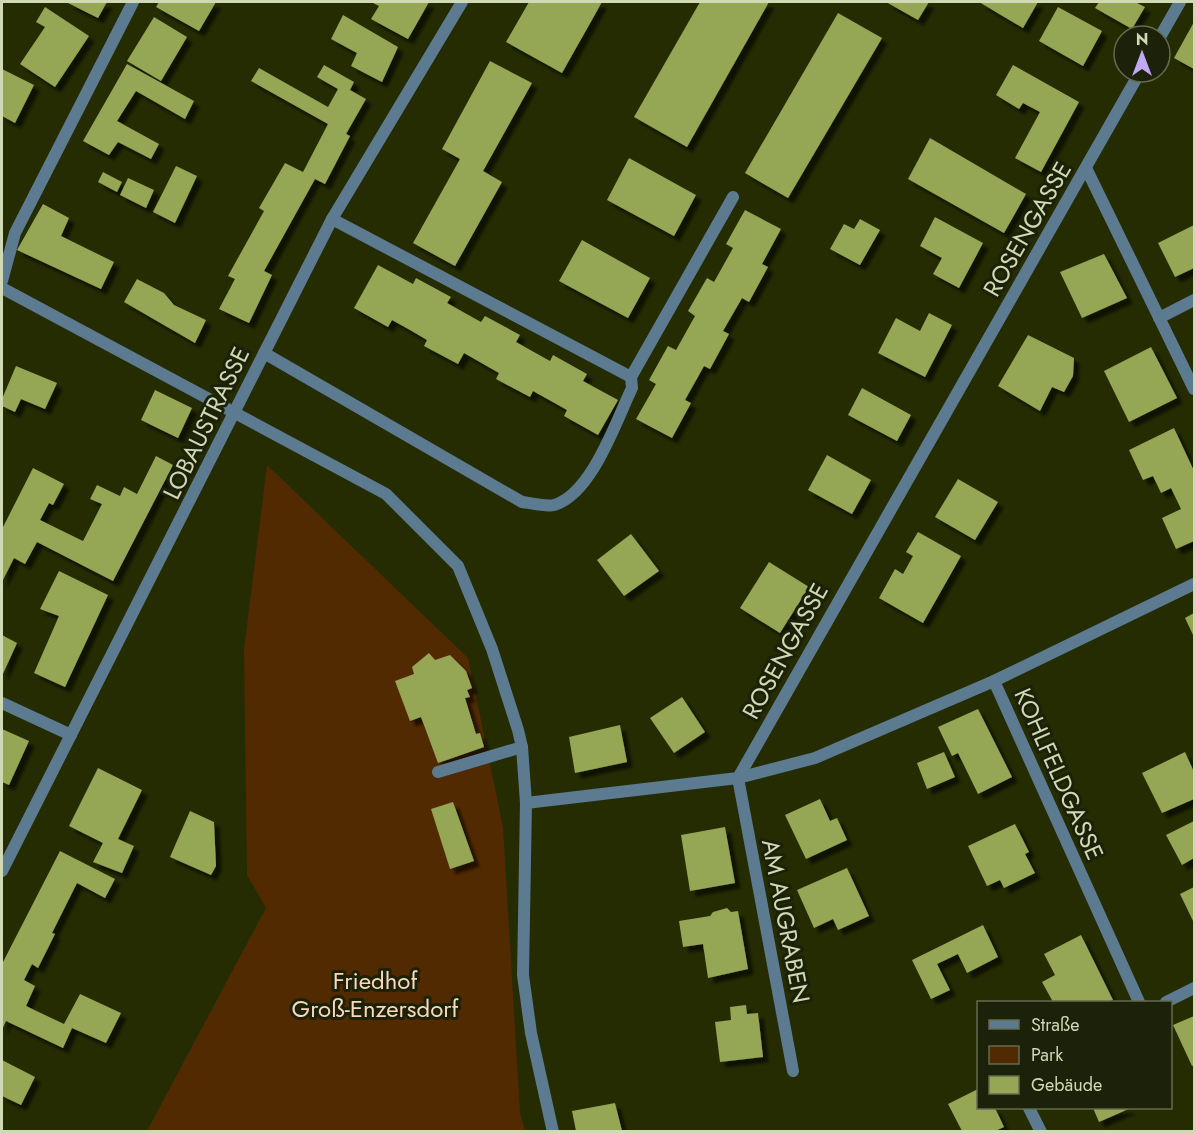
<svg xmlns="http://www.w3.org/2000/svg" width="1196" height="1133" font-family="Jost,sans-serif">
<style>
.green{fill:#522a02}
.building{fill:#95a654;filter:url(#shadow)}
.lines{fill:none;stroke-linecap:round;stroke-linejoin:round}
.service{stroke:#5c7b91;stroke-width:12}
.minor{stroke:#5c7b91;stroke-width:12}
.labels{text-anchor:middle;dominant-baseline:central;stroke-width:6;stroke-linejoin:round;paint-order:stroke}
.street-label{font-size:24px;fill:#cfd9b3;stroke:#1c2109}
.park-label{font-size:24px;fill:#fcd7bb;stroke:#1c2109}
</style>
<defs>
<filter id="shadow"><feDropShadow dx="5.5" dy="5.5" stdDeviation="1.5" flood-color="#0009"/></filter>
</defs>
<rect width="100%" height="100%" fill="#252c02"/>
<!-- green -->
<polygon class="green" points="267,465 468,658 503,827 520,1113 525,1131 147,1131 266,908 247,875 244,649"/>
<!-- building -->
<g class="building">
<polygon points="66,2 107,2 98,18"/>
<polygon points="159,2 216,2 199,31 156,7"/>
<polygon points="371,2 429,2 408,39 371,19 379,6"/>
<polygon points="529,2 602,2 562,73 506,42"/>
<polygon points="700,2 769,2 687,147 634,117"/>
<polygon points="886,2 929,2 918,20"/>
<polygon points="979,2 1038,2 1023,28"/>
<polygon points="1099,2 1135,2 1145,7 1132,29 1095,8"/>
<polygon points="45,7 89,36 55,87 20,64 45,27 36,22"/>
<polygon points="1058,7 1102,31 1083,66 1039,41"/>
<polygon points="838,13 882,38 788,198 745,173"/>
<polygon points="343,15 398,47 382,82 351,66 357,53 331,39"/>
<polygon points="154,17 187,37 161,81 127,61"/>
<polygon points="1194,22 1194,69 1174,58"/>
<polygon points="490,61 532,83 483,171 502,182 455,266 413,243 460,159 442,149"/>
<polygon points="127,64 194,101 185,119 136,91 117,121 159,144 151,159 118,142 109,155 83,141"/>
<polygon points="324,65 354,82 350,90 366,99 346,134 350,136 325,184 315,179 264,271 272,275 249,323 219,309 235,279 228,276 264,211 259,208 285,163 303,172 328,124 251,81 259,68 328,107 338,89 317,77"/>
<polygon points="1013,65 1079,102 1041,172 1015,158 1040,112 1023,103 1019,109 996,95"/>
<polygon points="2,69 34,85 15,123 2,116"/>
<polygon points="930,138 1026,194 1004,233 908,179"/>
<polygon points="629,158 696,195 674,236 607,200"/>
<polygon points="176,166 197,176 175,223 153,212"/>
<polygon points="103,172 122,182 117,192 98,182"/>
<polygon points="128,178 154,190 146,208 120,195"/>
<polygon points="43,204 69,218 61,236 114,262 101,289 17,250"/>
<polygon points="745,210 781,229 762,264 768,267 749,302 742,298 723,331 729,334 710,369 704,366 685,400 691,403 672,438 636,419 656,384 649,380 668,346 676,350 695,316 688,311 707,278 714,282 733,248 726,244"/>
<polygon points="935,217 983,243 959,288 933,274 942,258 920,246"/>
<polygon points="860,219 880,230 860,265 830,249 844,224 854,229"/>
<polygon points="1194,225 1194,268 1175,277 1158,243"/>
<polygon points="582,240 650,278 628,318 559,281"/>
<polygon points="1104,254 1127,298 1082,318 1060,272"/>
<polygon points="378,265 413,284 416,278 451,297 447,303 481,322 485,316 520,335 516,342 550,361 553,355 587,374 583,381 618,400 598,435 564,416 567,410 533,391 530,397 496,379 499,373 464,353 458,364 424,346 427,340 410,330 392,320 388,327 354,308"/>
<polygon points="137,279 164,293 174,305 206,320 195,343 124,302"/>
<polygon points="929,313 952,325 925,377 878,353 896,318 920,331"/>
<polygon points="1028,335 1074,358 1073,376 1064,392 1052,387 1040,411 998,386"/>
<polygon points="1151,347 1177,398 1129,422 1104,371"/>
<polygon points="16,366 57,383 45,409 21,399 15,412 2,406 2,399"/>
<polygon points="862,388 911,415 897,441 848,415"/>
<polygon points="155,390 192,408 178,438 141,420"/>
<polygon points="1174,428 1194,471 1194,541 1176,549 1162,518 1181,509 1171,488 1161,493 1153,476 1143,480 1129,450"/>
<polygon points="827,455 871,480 852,514 808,490"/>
<polygon points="156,456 173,465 113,581 37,542 25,564 14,558 2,582 2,529 33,468 64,484 53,505 49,503 40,520 83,541 102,504 90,499 97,485 120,496 124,487 137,494"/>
<polygon points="958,479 998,502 975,540 935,517"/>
<polygon points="918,532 961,556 923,623 879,598 895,569 903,574 913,556 906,552"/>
<polygon points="631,534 659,571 624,596 597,560"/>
<polygon points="769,562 809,587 780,633 740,608"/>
<polygon points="59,571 108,595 65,687 34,673 59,616 40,609"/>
<polygon points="1194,613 1194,637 1185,618"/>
<polygon points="2,635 17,643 2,676"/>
<polygon points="429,653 435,660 450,655 466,671 472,688 467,690 470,697 465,698 476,734 480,733 484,747 438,763 421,717 410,721 395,681 414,674 412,667"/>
<polygon points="682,697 705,732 674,753 650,718"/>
<polygon points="978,709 1012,777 978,794 958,753 952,756 938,727"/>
<polygon points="620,725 627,762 575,773 569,737"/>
<polygon points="2,729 29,741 9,785 2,782"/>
<polygon points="944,752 955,777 927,789 917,763"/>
<polygon points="1185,752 1194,772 1194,799 1162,813 1142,773"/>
<polygon points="98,768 142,790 118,839 134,846 122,873 93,862 103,843 69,826"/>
<polygon points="820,799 830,821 837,818 847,840 806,859 785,815"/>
<polygon points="453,802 474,861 450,869 431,809"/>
<polygon points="190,811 214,822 216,866 211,875 170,857"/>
<polygon points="1194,821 1194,858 1182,865 1166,835"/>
<polygon points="1015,824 1029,852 1025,854 1035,873 1004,888 1000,880 987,886 968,846"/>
<polygon points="725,827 735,883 690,891 681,835"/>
<polygon points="60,851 115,879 105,898 77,883 52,933 55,934 38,968 32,964 24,980 35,986 26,1006 64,1024 80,994 121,1013 106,1043 72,1028 63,1048 6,1021 2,1030 2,964"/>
<polygon points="847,868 869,916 838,930 833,919 814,928 797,890"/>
<polygon points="1194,887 1194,923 1180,894"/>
<polygon points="727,908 731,912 738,911 748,969 708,978 703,944 683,947 679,921 710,916 713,912"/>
<polygon points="983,925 998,957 967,973 958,954 937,964 950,990 931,999 912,960"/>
<polygon points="1081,935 1113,1000 1107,1002 1053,1002 1042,982 1055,975 1044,954"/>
<polygon points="746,1005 747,1014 758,1013 763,1057 720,1062 715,1022 731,1020 730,1007"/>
<polygon points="1194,1016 1194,1065 1192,1066 1173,1025"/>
<polygon points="2,1060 35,1077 21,1105 2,1096"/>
<polygon points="978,1089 978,1107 995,1108 1004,1127 995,1131 962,1131 948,1104"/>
<polygon points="615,1103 622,1131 576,1131 572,1111"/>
<polygon points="1093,1108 1131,1108 1099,1122"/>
</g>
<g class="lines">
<!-- service -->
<g class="service">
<polyline points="332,219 631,377"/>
<path d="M 264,353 L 522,502 C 531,503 546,507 554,505 C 592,494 616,421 632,388 L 631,377 L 733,197"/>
<polyline points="438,772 522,747"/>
</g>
<!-- minor -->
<g class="minor">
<polyline points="1160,37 1180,2"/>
<polyline points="1086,168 1194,389"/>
<polyline points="2,281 15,233 133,2"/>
<polyline points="2,288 386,494 458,566 492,649 518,730 522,747 526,803"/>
<polyline points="1159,318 1194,300"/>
<polyline points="994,681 1194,584"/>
<polyline points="2,703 71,735"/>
<polyline points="2,871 332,219 462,2"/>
<polyline points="1166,1002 1194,988"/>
<polyline points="793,1071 738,778 815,758 994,681 1139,1002"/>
<polyline points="1029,1108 1041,1132"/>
<polyline points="553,1132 531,1033 523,975 526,803 738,778 1140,72"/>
</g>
</g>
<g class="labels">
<!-- street labels -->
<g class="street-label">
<text transform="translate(1027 229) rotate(-60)">ROSENGASSE</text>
<text transform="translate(206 423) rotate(-64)">LOBAUSTRASSE</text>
<text transform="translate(785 651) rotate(-61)">ROSENGASSE</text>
<text transform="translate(1059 774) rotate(66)">KOHLFELDGASSE</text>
<text transform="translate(786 921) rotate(79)">AM AUGRABEN</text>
</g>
<!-- park labels -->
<g class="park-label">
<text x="375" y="980">Friedhof<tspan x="375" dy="28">Groß-Enzersdorf</tspan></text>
</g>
</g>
<!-- border -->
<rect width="1196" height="1133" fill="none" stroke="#cfd9b3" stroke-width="6"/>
<!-- legend -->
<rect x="977" y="1001" width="195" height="108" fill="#1c2109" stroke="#646b4d" stroke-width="1.5"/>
<rect x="989" y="1020" width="30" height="9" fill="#5c7b91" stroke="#646b4d" stroke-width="1.5"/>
<text x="1031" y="1031" font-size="18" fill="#cfd9b3">Straße</text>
<rect x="989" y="1046" width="30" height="18" fill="#522a02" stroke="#646b4d" stroke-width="1.5"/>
<text x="1031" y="1061" font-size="18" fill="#cfd9b3">Park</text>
<rect x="989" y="1076" width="30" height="18" fill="#95a654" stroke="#646b4d" stroke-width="1.5"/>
<text x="1031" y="1091" font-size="18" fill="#cfd9b3">Gebäude</text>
<!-- north arrow -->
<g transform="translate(1142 54)"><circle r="28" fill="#1c2109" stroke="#646b4d" stroke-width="1.5"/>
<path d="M0-4.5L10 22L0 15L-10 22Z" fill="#c1a8f3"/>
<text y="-9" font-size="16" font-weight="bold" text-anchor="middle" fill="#cfd9b3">N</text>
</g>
</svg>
